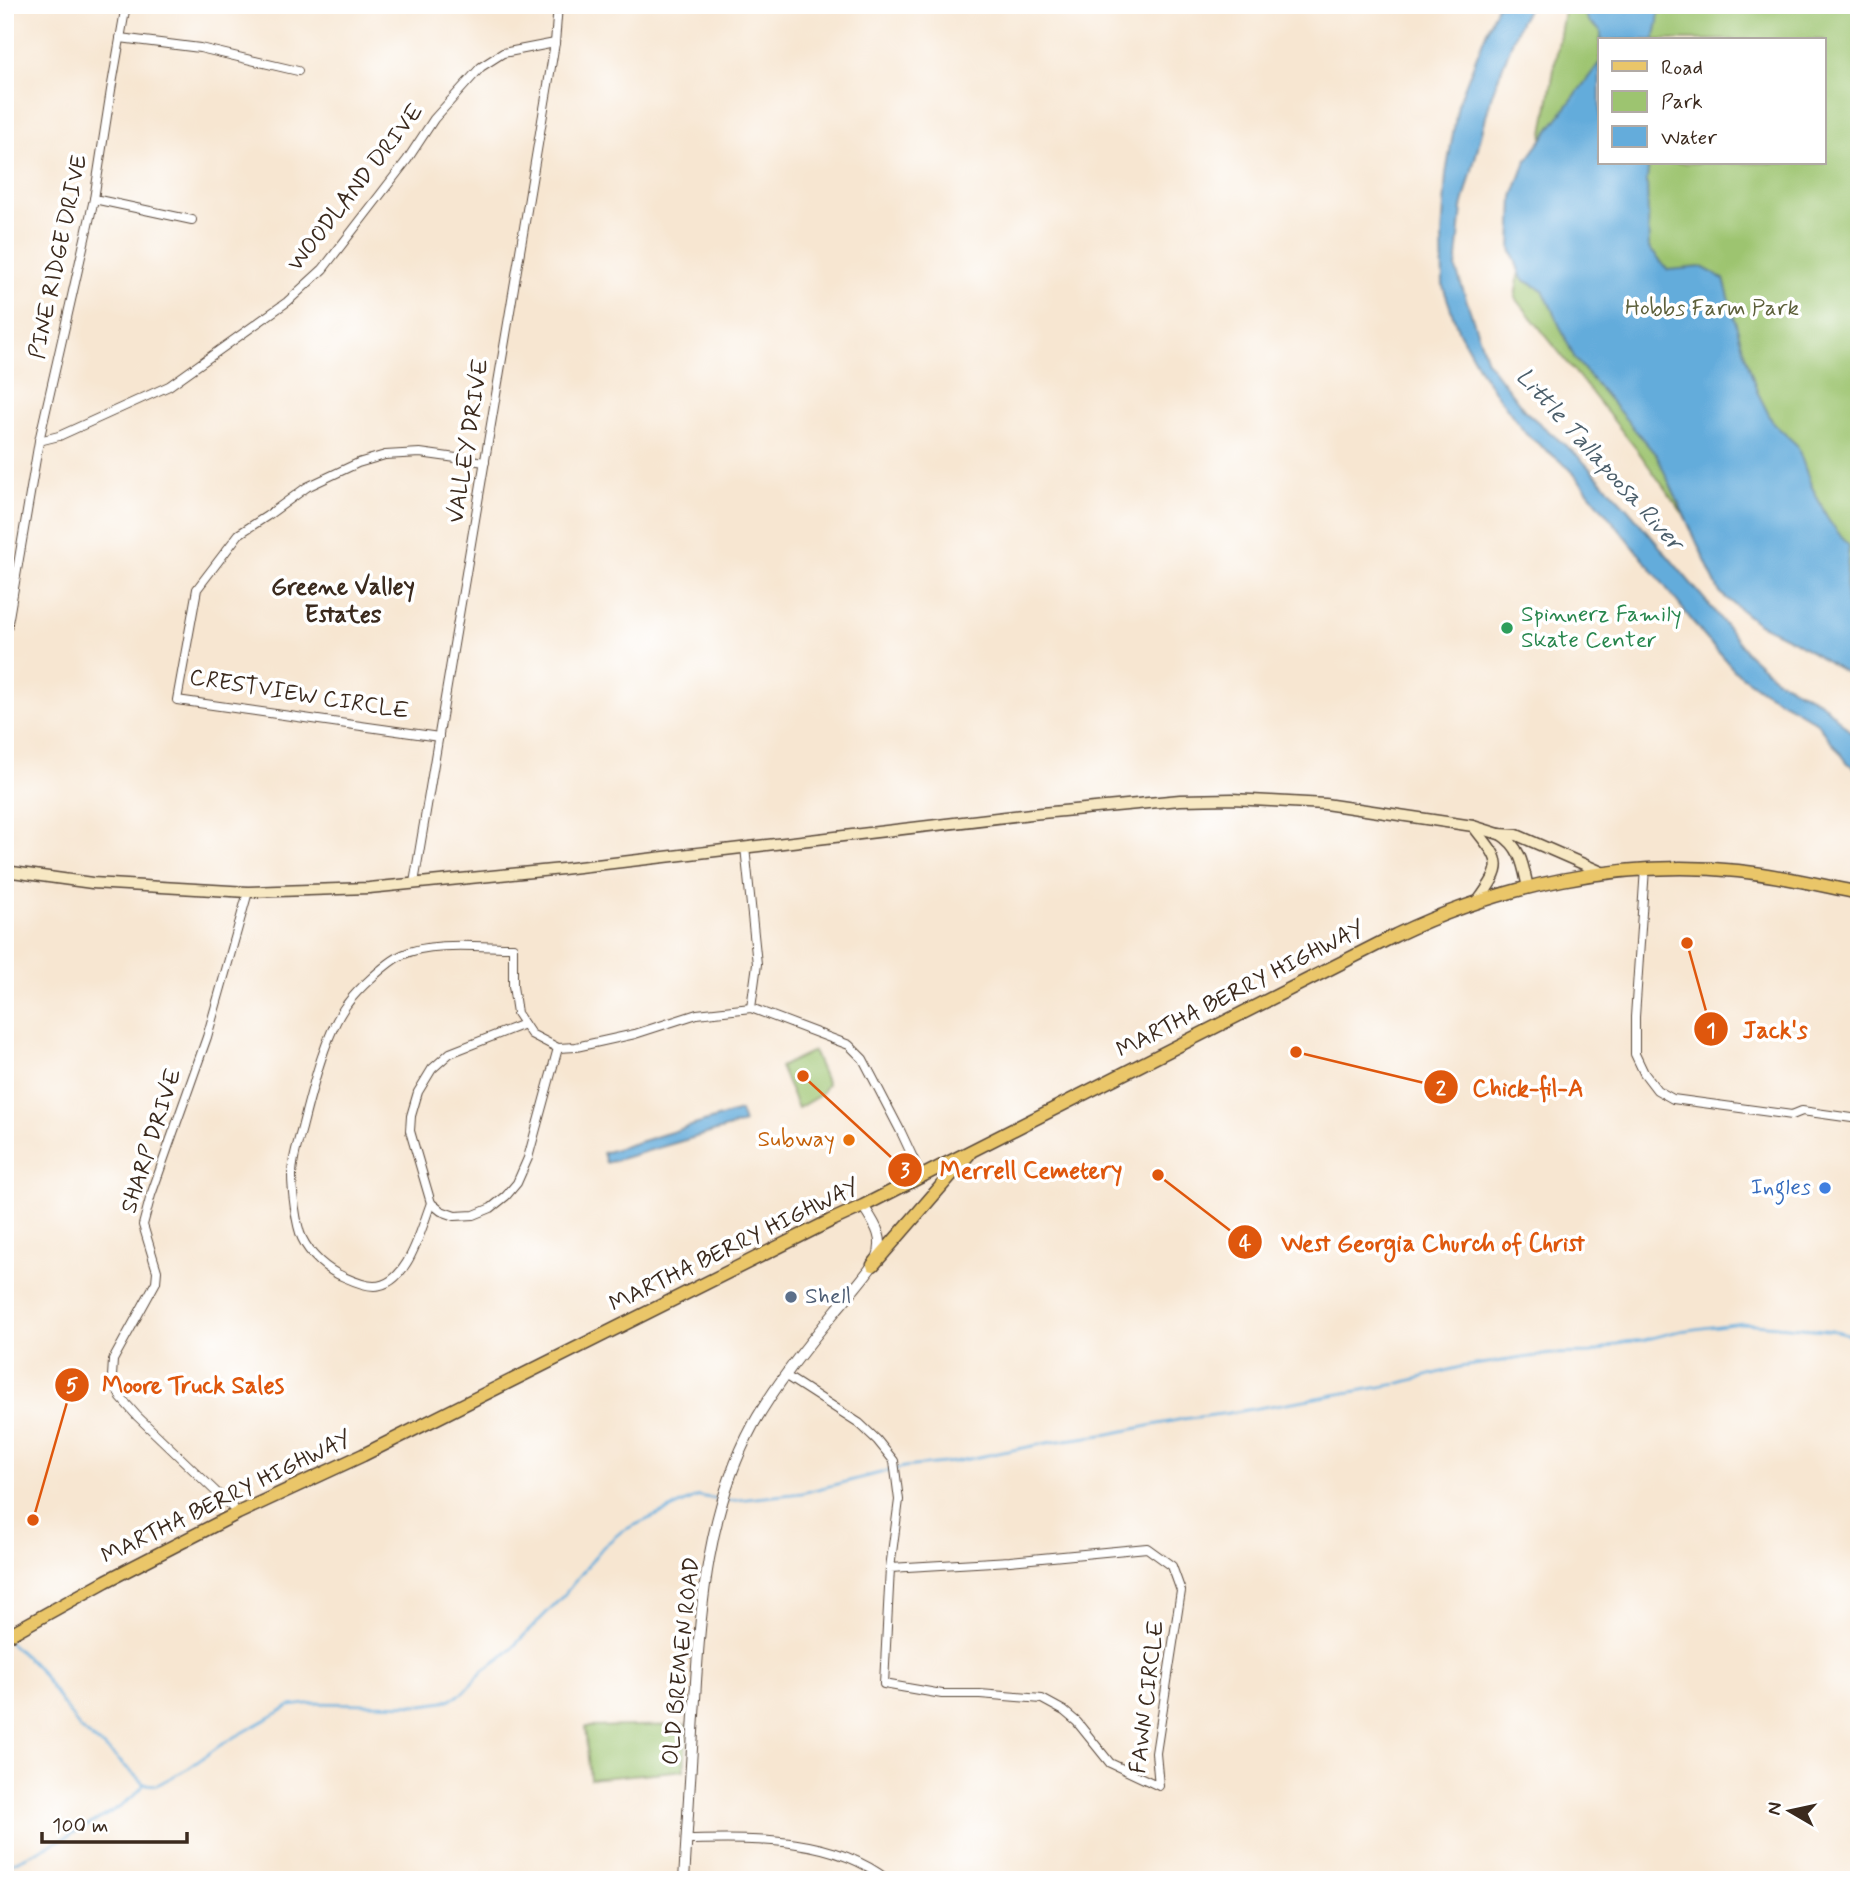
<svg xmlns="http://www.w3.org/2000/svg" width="1864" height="1885" font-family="Mynerve,sans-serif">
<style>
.green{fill:#9dc470;stroke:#6c7747;stroke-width:2;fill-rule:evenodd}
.water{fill:#64acdb;stroke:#506b7c;stroke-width:2}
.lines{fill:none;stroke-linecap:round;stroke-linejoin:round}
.stream{stroke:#64acdb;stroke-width:2.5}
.minor-casing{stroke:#574639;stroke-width:10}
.tertiary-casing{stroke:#574639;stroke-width:12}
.secondary-casing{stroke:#574639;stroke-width:13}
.primary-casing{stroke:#574639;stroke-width:15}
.minor{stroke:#fff;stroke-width:8}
.tertiary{stroke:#fff;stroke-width:10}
.secondary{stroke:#f7e8c3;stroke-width:10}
.primary{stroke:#eac669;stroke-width:12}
.leisure-dot{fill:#2e9e5b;stroke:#fff;stroke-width:2.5}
.food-dot{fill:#e8710a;stroke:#fff;stroke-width:2.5}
.shop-dot{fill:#3f7fe0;stroke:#fff;stroke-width:2.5}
.service-dot{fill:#5c6f8a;stroke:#fff;stroke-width:2.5}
.labels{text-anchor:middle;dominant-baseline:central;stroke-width:7;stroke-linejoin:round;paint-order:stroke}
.street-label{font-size:23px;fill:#3b2a1e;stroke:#fff}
.park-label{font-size:23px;fill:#5d603b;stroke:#fff}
.leisure-label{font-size:23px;fill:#27864d;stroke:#fff;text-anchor:start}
.food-label{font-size:23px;fill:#c56008;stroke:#fff;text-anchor:end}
.shop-label{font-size:23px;fill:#366cbe;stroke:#fff;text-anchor:end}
.service-label{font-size:23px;fill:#4e5e75;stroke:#fff;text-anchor:start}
.water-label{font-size:24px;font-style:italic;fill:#4b5e6a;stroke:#fff}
.neighbourhood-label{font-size:24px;font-weight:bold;fill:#3b2a1e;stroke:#fff}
.leader{fill:none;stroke:#df570d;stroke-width:2.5}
.callout-dot{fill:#df570d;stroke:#fff;stroke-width:2.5}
.mark-label{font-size:21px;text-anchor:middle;font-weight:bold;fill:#fff}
.callout-label{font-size:24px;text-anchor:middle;font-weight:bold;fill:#df570d;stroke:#fff;stroke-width:7;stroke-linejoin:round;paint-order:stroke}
</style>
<rect width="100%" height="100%" fill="#fff"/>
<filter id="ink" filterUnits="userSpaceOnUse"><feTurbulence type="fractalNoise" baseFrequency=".0143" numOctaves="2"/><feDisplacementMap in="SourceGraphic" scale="14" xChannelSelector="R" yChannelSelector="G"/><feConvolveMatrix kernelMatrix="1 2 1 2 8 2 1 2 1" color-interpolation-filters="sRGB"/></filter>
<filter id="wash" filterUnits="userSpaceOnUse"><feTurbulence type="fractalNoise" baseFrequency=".00686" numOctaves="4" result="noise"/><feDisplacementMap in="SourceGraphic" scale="28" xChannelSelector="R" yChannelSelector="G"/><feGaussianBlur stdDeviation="1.57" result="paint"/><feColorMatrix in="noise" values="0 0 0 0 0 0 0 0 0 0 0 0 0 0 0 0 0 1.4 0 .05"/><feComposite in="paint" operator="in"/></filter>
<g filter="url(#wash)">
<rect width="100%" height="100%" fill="#f7e6d1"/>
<!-- green -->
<g class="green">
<path d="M 1565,5 L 1859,5 L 1859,672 L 1749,606 L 1638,451 L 1515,297 ZM 1600,40 L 1824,40 L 1824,163 L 1600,163 Z"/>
<polygon points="813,1051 827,1084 820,1095 798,1108 780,1067"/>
<polygon points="687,1725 684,1770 590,1779 585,1727"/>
</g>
<!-- water -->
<g class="water">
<polygon points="1497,5 1530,5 1520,22 1492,94 1462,208 1456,269 1487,361 1525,411 1579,457 1627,508 1711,607 1748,654 1776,679 1821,702 1859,740 1859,771 1848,763 1817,723 1797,710 1763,691 1735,671 1704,636 1657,576 1570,469 1526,434 1484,377 1458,330 1443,286 1442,236 1446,174 1458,104"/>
<polygon points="1583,5 1659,5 1658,22 1654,40 1601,40 1601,31 1589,22 1581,8"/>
<path d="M 1600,62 L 1600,163 L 1649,163 L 1647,180 L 1649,248 L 1668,270 L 1702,267 L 1724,279 L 1740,338 L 1757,391 L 1773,423 L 1797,445 L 1811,485 L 1829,521 L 1849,546 C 1847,568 1841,615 1859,631 L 1859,681 L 1792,640 L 1757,623 L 1720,593 L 1657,456 L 1575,359 L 1543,290 L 1522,279 L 1511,249 L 1513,197 L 1526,161 Z"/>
<polygon points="740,1111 744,1123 606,1163 603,1153"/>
</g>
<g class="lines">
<!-- stream -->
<g class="stream">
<polyline points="729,1501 802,1493 904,1467 954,1462 1052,1442 1109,1434 1183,1419 1229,1413 1397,1384 1460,1367 1551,1354 1592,1353 1624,1342 1644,1340 1679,1331 1742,1323 1836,1331 1859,1337"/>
<polyline points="8,1641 37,1667 81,1730 109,1751 144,1784 157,1785 189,1768 219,1746 290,1706 315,1703 423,1705 444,1702 462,1694 484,1670 506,1654 564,1595 603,1547 622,1531 699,1496 715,1499"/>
<path d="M 5,1866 C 35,1852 130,1810 144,1784"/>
</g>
</g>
</g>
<g filter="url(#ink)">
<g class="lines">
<!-- minor casing -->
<g class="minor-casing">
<g id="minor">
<polyline points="120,38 200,48 298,71"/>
<polyline points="94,199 192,220"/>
<polyline points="39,441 59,436 169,386 287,302 323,269 407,160 434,119 481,67 503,53 555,43"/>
<polyline points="5,641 39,441 94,199 111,90 126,5"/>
<polyline points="439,737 177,700 197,589 239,534 267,516 307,487 358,463 385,455 420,453 485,462"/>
<polyline points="745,847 757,964 751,1008"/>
<polyline points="1645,868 1635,1017 1635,1054 1644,1073 1657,1090 1673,1099 1792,1115 1802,1111 1859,1119"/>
<polyline points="414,883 555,43 558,5"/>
<polyline points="524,1024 450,1053 432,1069 418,1092 411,1116 410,1131 431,1203 441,1211 455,1216 474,1215 491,1208 506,1196 517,1183 528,1158 558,1048"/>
<path d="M 431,1203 C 421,1228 408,1286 374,1286 C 364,1286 353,1281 344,1277 C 327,1270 310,1255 302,1238 C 296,1226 292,1189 292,1175 C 292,1159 298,1143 302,1128 C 311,1093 325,1033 347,1004 C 357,990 387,962 402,955 C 430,941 481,947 513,947 L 513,986 L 517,1013 L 531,1034 L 558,1048 L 576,1047 L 635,1034 L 697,1014 L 751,1008 L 849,1045 L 863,1059 L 901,1132 L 921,1175"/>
<polyline points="786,1376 859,1423 877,1440 894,1461 899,1500 890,1568 884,1684 942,1694 980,1694 1042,1699 1064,1711 1077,1722 1110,1763 1159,1786 1156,1753 1181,1591 1172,1566 1147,1548 1010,1561 890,1568"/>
<polyline points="238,1513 137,1416 121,1398 116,1387 112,1377 113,1360 156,1282 157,1271 143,1225 151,1195 207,1037 248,892"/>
<path d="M 686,1840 C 754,1839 832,1836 888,1880"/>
</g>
</g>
<!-- tertiary casing -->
<g class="tertiary-casing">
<path id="tertiary" d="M 684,1880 C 688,1820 691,1759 695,1699 C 700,1606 708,1509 753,1425 C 776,1384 807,1346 837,1309 C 851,1293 865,1277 877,1259 C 886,1238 874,1223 863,1206"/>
</g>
<!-- secondary casing -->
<g class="secondary-casing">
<g id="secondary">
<path d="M 1473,826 C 1501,862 1506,863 1478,901"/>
<path d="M 1500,834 C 1521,847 1523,865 1528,888"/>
<polyline points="5,871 92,883 248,892 369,888 562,869 1031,814 1180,800 1232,799 1325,804 1473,826 1499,834 1517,835 1604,873"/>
</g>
</g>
<!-- primary casing -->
<g class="primary-casing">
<g id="primary">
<polyline points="873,1265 969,1154"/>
<path d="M 5,1637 L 106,1581 L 238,1513 L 363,1455 L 830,1221 L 863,1206 L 1396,935 C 1501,885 1622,859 1738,871 C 1779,875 1819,885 1859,893"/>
</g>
</g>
<!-- minor -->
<use href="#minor" class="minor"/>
<!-- tertiary -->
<use href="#tertiary" class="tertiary"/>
<!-- secondary -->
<use href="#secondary" class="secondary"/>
<!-- primary -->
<use href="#primary" class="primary"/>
</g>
</g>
<!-- markers -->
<circle class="leisure-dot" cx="1507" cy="628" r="7"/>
<circle class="food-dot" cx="849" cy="1140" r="7"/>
<circle class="shop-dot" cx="1825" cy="1188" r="7"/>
<circle class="service-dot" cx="791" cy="1297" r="7"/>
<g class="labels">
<!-- street labels -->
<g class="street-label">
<text transform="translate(356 188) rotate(-52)">WOODLAND DRIVE</text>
<text transform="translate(59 257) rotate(-78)">PINE RIDGE DRIVE</text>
<text transform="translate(469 441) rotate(-81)">VALLEY DRIVE</text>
<text transform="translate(299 695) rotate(9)">CRESTVIEW CIRCLE</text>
<text transform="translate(1241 990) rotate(-27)">MARTHA BERRY HIGHWAY</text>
<text transform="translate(152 1141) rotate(-72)">SHARP DRIVE</text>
<text transform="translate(735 1246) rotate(-26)">MARTHA BERRY HIGHWAY</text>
<text transform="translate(227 1498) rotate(-26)">MARTHA BERRY HIGHWAY</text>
<text transform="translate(682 1661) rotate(-84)">OLD BREMEN ROAD</text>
<text transform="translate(1148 1697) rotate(-83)">FAWN CIRCLE</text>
</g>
<!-- park labels -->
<g class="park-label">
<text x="1712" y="309">Hobbs Farm Park</text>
</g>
<!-- leisure labels -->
<g class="leisure-label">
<text x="1521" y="615">Spinnerz Family<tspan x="1521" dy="26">Skate Center</tspan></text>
</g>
<!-- food labels -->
<g class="food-label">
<text x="835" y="1140">Subway</text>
</g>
<!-- shop labels -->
<g class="shop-label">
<text x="1811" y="1188">Ingles</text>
</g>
<!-- service labels -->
<g class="service-label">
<text x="805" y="1297">Shell</text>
</g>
<!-- water labels -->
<g class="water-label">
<text transform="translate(1599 460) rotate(48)">Little Tallapoosa River</text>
</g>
<!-- neighbourhood labels -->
<g class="neighbourhood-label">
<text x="343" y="587">Greene Valley<tspan x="343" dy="28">Estates</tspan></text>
</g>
</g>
<!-- callouts -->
<path class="leader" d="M1687 943L1711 1029M1296 1052L1441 1087M803 1076L905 1170M1158 1175L1245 1242M33 1520L72 1385"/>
<g class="callout-dot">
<circle cx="1687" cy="943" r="7"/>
<circle cx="1296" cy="1052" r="7"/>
<circle cx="803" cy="1076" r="7"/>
<circle cx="1158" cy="1175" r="7"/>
<circle cx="33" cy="1520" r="7"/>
<circle cx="1711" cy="1029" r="18"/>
<circle cx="1441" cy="1087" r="18"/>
<circle cx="905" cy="1170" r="18"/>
<circle cx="1245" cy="1242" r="18"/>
<circle cx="72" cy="1385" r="18"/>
</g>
<g class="mark-label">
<text x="1711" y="1037">1</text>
<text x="1441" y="1095">2</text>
<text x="905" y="1177">3</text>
<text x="1245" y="1250">4</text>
<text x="72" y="1392">5</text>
</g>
<g class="callout-label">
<text x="1775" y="1038">Jack's</text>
<text x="1528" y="1096">Chick-fil-A</text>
<text x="1031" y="1178">Merrell Cemetery</text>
<text x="1433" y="1251">West Georgia Church of Christ</text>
<text x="193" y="1393">Moore Truck Sales</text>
</g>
<!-- margin -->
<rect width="1864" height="1885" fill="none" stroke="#fff" stroke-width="28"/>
<!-- legend -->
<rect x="1598" y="38" width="228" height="126" fill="#ffffff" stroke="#b1aaa5" stroke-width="2"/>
<rect x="1612" y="61" width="35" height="10" fill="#eac669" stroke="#b1aaa5" stroke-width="2"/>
<text x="1661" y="74" font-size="21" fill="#3b2a1e">Road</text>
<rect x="1612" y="91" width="35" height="21" fill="#9dc470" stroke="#b1aaa5" stroke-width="2"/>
<text x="1661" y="108" font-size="21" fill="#3b2a1e">Park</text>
<rect x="1612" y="126" width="35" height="21" fill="#64acdb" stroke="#b1aaa5" stroke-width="2"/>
<text x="1661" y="144" font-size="21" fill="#3b2a1e">Water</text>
<!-- north arrow -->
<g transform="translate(1790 1811) rotate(279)" stroke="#ffffff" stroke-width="5" paint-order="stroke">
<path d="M0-5L12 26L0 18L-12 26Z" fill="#3b2a1e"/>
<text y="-10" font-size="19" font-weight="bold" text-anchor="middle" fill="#3b2a1e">N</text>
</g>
<!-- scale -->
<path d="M42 1832v10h145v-10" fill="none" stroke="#3b2a1e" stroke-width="3.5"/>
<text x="52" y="1832" font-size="21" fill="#3b2a1e" stroke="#ffffff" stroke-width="5" paint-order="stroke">100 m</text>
</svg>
